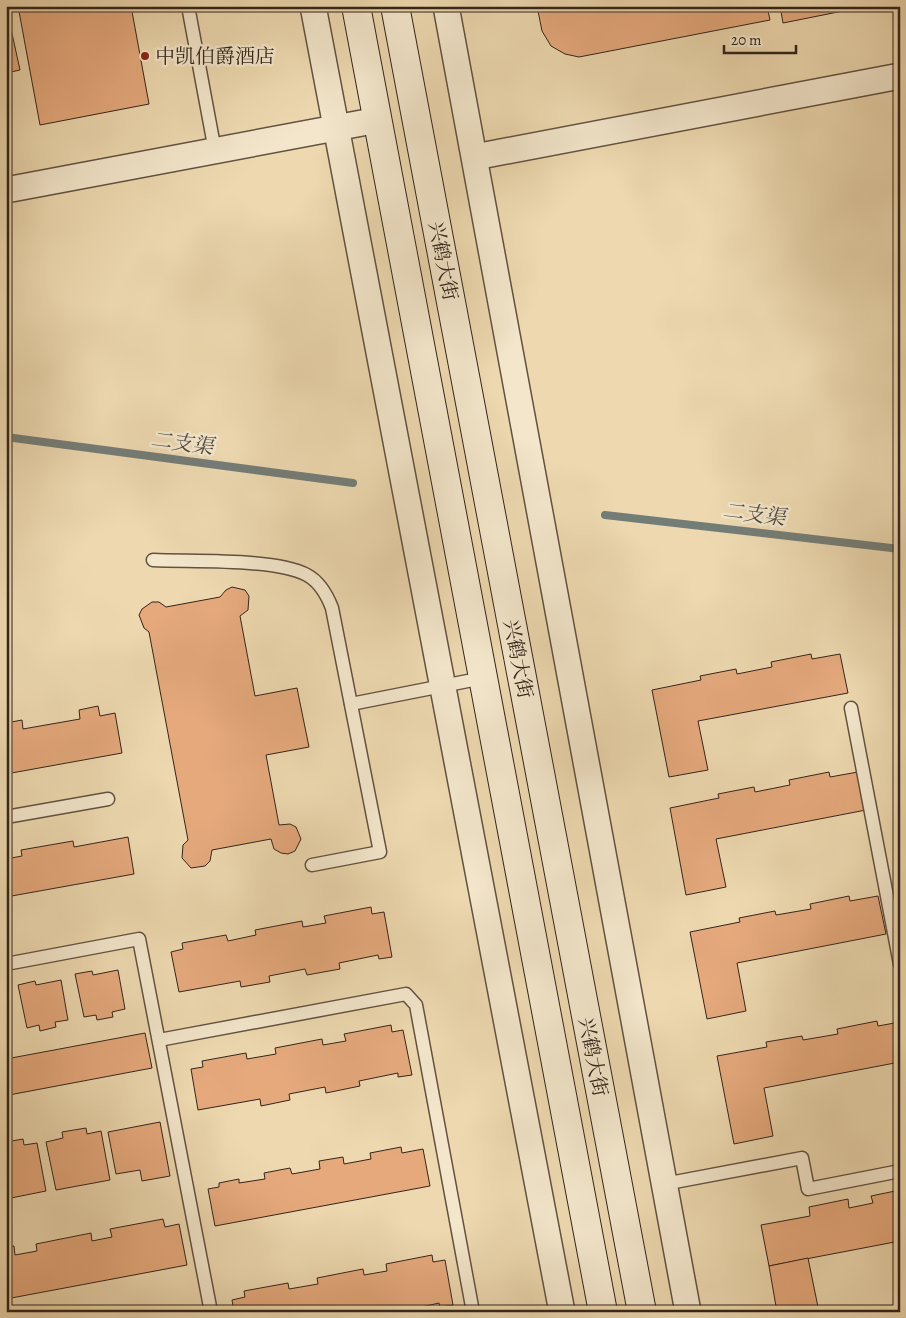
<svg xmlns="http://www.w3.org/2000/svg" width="906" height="1318" font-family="Alegreya,'Noto Serif SC',serif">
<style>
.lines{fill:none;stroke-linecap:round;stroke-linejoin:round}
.stream{stroke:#737d78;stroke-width:8}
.building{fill:#e5a97c;stroke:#33251b}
.lane-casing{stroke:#625240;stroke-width:15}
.street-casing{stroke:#625240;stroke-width:28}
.secondary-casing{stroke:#33251b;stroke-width:30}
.lane{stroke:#f3e6cb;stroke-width:12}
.street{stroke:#f3e6cb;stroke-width:25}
.secondary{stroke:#f3e6cb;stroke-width:28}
.poi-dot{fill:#8f2418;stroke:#f3e6cb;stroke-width:2}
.labels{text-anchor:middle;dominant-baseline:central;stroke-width:5;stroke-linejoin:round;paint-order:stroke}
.poi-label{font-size:20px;fill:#33251b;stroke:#f3e6cb;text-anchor:start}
.street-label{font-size:20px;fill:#33251b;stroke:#f3e6cb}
.water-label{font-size:21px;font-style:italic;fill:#4e4a42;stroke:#f3e6cb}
</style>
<rect width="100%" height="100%" fill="#edd8af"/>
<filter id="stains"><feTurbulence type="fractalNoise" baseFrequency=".004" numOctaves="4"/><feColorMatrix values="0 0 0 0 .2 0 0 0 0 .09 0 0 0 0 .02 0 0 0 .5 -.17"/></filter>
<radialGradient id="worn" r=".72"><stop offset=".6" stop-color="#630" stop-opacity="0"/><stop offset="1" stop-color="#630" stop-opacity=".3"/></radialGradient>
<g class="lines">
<!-- stream -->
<g class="stream">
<polyline points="6,437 353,483"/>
<polyline points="605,515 900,549"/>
</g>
</g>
<!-- building -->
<g class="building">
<polygon points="6,6 20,70 6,73"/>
<polygon points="18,6 131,6 149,104 40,125"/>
<polygon points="537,6 767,6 770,20 579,57 565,54 551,46 542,31"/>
<polygon points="780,6 868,6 783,23"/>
<polygon points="232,587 245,590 249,596 248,610 240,616 255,696 297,688 309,747 266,755 279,825 290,824 296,827 301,839 295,851 288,854 281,853 274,849 271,839 212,850 210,861 205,866 191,868 182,858 183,845 188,840 149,632 144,628 139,615 142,609 152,602 159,602 166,607 220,597 226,590"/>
<polygon points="811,654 812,659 840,654 848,693 698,721 708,770 669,777 652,690 701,680 700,676 736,669 737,674 772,667 771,662"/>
<polygon points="98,706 100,716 115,713 122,753 6,774 6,723 22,720 23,729 80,719 79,710"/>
<polygon points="829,772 830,777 858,772 866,810 716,839 726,887 686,895 670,808 719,798 718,794 754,787 755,792 790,785 789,780"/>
<polygon points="128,837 134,874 6,897 6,859 22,856 21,850 73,841 74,847"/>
<polygon points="849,896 850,901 878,896 886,934 737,963 746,1011 707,1019 690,932 740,922 739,918 775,911 776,915 811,909 810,904"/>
<polygon points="371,907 372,914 384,912 392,957 379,959 378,955 339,963 340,969 307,975 305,969 269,976 270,982 241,987 240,981 179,992 171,952 183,949 182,943 226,935 228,941 256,935 255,930 302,921 303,927 326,923 324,916"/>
<polygon points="118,970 125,1009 112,1012 113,1017 97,1020 96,1015 84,1017 75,974 92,971 93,975"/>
<polygon points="61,980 68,1020 55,1022 56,1027 40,1031 39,1025 27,1028 18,985 35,981 36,985"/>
<polygon points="877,1021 878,1026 900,1022 900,1062 764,1088 773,1136 734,1144 717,1056 767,1047 766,1042 802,1036 803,1040 838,1034 837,1029"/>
<polygon points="391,1025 392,1032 403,1030 412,1075 398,1077 398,1073 359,1081 360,1086 326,1093 325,1087 289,1094 290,1100 261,1106 260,1099 198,1110 191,1069 203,1067 202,1061 246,1053 247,1059 276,1054 275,1048 322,1039 323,1045 346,1041 344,1034"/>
<polygon points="145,1033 152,1068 9,1095 6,1059"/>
<polygon points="160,1122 170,1176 142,1181 140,1170 116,1174 108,1132"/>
<polygon points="86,1128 87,1134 101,1131 110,1180 56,1190 46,1142 63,1138 62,1132"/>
<polygon points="23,1139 24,1145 37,1143 46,1191 6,1199 6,1142"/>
<polygon points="401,1147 402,1153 423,1149 430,1186 215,1226 208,1189 219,1187 219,1183 239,1179 239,1183 265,1179 264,1173 290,1168 292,1174 320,1169 319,1161 343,1157 344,1164 371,1159 370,1153"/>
<polygon points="900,1190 900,1241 769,1266 761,1225 810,1216 809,1207 848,1199 849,1208 873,1203 871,1196"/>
<polygon points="163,1219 165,1227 179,1224 187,1265 6,1299 6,1247 14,1246 15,1255 37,1251 36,1244 91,1233 92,1241 112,1237 110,1229"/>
<polygon points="432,1255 433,1262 445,1260 453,1305 440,1307 439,1303 400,1312 234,1312 232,1300 245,1297 244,1291 288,1283 289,1289 318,1284 317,1278 363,1269 364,1275 387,1271 386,1264"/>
<polygon points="808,1258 819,1312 777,1312 769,1266"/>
</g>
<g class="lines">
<!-- lane casing -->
<g class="lane-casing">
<g id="lane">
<polyline points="188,6 215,151"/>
<path d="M 153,560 C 192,562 275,558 307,575 C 320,582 327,595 332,608 L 380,852 L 312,865"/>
<polyline points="351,704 483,678"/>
<polyline points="851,708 900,964"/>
<polyline points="6,817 108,799"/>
<polyline points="6,964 139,939 211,1312"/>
<polyline points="159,1040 406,994 416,1005 473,1312"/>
<polyline points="664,1184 802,1158 808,1189 900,1171"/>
</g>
</g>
<!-- street casing -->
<g class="street-casing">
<g id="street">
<polyline points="313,6 562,1312"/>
<polyline points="446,6 688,1312"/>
<polyline points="475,157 900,76"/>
<polyline points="6,190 378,120"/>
</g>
</g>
<!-- secondary casing -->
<g class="secondary-casing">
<g id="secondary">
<polyline points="356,6 603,1312"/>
<polyline points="395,6 642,1312"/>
</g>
</g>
<!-- lane -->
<use href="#lane" class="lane"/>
<!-- street -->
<use href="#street" class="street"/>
<!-- secondary -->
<use href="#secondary" class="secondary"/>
</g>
<!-- markers -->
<circle class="poi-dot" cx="145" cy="56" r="5"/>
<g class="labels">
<!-- poi labels -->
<g class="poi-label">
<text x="155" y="56">中凯伯爵酒店</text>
</g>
<!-- street labels -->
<g class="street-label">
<text transform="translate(443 261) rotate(79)">兴鹤大街</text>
<text transform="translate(518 659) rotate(79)">兴鹤大街</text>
<text transform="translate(593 1057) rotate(79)">兴鹤大街</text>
</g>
<!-- water labels -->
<g class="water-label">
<text transform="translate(182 443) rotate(7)">二支渠</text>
<text transform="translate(754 514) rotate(7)">二支渠</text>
</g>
</g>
<!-- margin -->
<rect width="906" height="1318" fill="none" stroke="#edd8af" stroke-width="25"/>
<rect x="8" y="8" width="891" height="1303" fill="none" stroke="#33251b" stroke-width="2.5"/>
<rect x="12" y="12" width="881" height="1293" fill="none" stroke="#33251b"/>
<!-- scale -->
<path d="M724 45v8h72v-8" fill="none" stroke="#33251b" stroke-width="2.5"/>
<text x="731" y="45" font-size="15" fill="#33251b" stroke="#f3e6cb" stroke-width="4" paint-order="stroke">20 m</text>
<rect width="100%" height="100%" filter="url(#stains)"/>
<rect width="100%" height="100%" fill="url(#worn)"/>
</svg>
